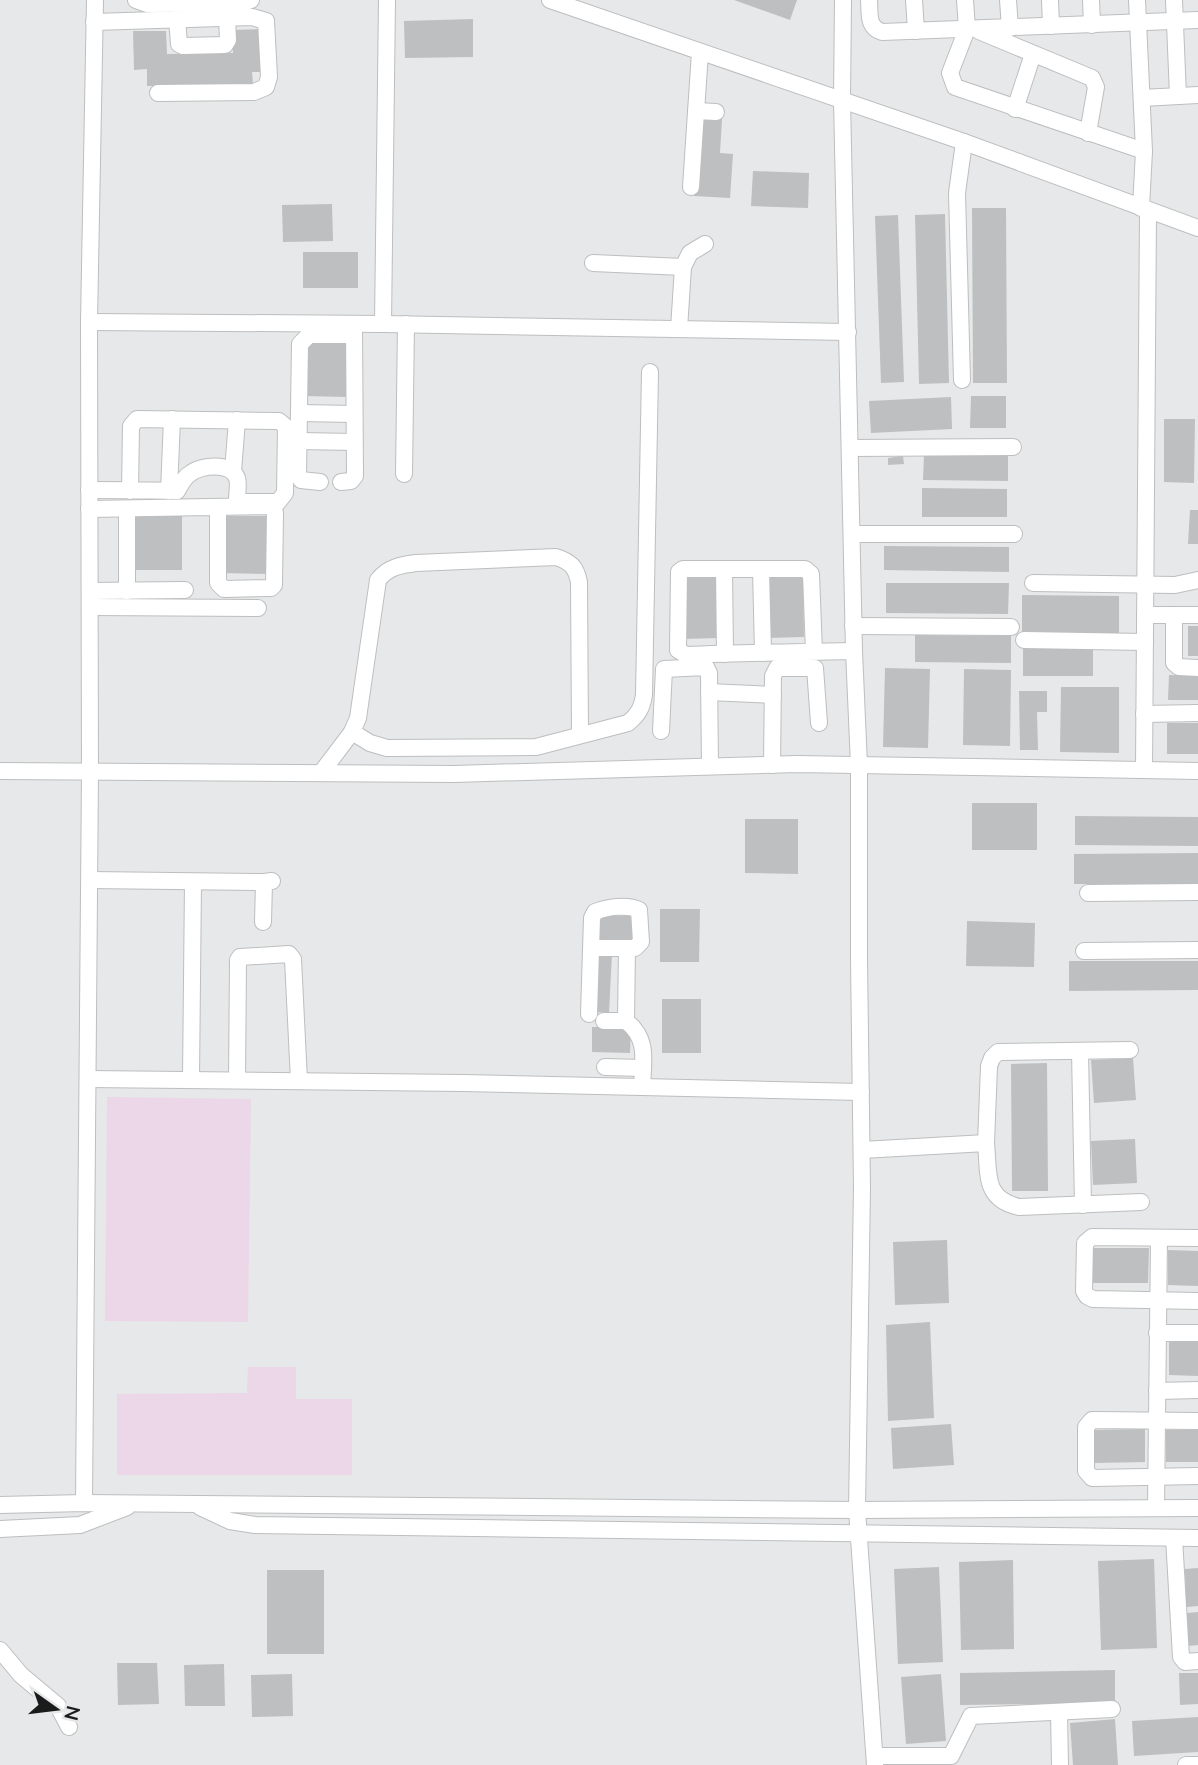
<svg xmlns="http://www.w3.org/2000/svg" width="1198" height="1765" font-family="Mulish,sans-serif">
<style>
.commercial{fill:#ebd7e7}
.building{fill:#bebfc0}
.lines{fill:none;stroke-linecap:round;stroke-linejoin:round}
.minor-casing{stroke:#bdbebf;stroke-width:18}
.minor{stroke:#fff;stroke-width:16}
</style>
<rect width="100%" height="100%" fill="#e7e8e9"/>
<!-- commercial -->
<g class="commercial">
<polygon points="107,1097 251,1099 248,1322 105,1321"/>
<polygon points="248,1367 296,1367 296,1399 352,1399 352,1475 117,1475 117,1394 247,1393"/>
</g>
<!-- building -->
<g class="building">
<polygon points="734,0 797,0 790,20"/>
<polygon points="473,19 473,57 405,58 404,21"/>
<polygon points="262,29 263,72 252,72 253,84 147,86 147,69 134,70 133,31 166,31 167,54 233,53 232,30"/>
<polygon points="698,118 722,119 720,153 733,154 730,198 694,196"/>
<polygon points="753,171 809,173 808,208 751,206"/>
<polygon points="332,204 333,241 283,242 282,205"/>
<polygon points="972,208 1006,208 1007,383 973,383"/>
<polygon points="945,214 949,383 919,384 915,215"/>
<polygon points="898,215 904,382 881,383 875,216"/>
<rect x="303" y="252" width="55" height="36"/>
<polygon points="305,340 349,340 348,397 304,396"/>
<polygon points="971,396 1006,396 1006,428 970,428"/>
<polygon points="951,397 952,429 871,433 869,401"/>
<polygon points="1164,419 1195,419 1194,483 1164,482"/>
<polygon points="924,454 1008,456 1008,481 923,480"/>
<polygon points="903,456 904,464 888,465 888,458"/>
<polygon points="922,488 1007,489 1007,517 922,517"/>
<polygon points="1190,510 1198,510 1198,544 1188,544"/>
<polygon points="132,512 182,513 182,570 132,570"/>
<polygon points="222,516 272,516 272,574 222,573"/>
<polygon points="884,546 1009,547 1009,572 884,570"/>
<polygon points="765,575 803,575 804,637 766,638"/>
<polygon points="718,576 720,638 681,639 680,577"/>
<polygon points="886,583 1009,583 1008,614 886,613"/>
<polygon points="1022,595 1119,596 1119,634 1022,632"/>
<rect x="1188" y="626" width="10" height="30"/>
<polygon points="915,635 1011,636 1011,663 915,662"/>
<rect x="1023" y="647" width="70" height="29"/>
<polygon points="885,668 930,669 928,748 883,747"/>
<polygon points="964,669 1011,670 1010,746 963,745"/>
<polygon points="1169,675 1198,676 1198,700 1168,700"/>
<polygon points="1061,687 1119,687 1119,753 1060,752"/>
<polygon points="1019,691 1047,691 1047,712 1037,712 1038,750 1020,750"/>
<rect x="1167" y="723" width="31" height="31"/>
<rect x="972" y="803" width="65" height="47"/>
<polygon points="1075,816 1198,817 1198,846 1075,845"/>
<polygon points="745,819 798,819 798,874 745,873"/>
<polygon points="1198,853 1198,884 1074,884 1074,854"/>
<polygon points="660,909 700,909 699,962 660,962"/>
<polygon points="598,916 636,916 636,942 597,941"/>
<polygon points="967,921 1035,923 1034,967 966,966"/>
<polygon points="596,952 612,953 609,1013 593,1012"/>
<polygon points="1069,961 1198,961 1198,990 1069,991"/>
<rect x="662" y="999" width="39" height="54"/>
<polygon points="592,1027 631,1027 630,1053 592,1052"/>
<polygon points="1133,1058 1136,1100 1094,1103 1091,1060"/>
<polygon points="1047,1063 1048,1191 1012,1191 1011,1064"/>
<polygon points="1135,1139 1137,1183 1093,1185 1091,1141"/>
<polygon points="947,1240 949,1303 895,1305 893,1242"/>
<polygon points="1093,1248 1149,1248 1148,1283 1092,1283"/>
<polygon points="1168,1250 1198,1251 1198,1286 1168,1285"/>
<polygon points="930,1322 934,1418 888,1421 886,1325"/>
<polygon points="1169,1341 1198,1342 1198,1376 1169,1375"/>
<polygon points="951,1424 954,1465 893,1469 891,1428"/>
<polygon points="1145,1429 1145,1462 1095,1463 1094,1430"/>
<rect x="1166" y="1430" width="32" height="32"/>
<polygon points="1154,1559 1157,1648 1101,1650 1098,1561"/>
<polygon points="1013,1560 1014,1649 961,1650 959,1562"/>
<polygon points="939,1567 943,1662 898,1664 894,1569"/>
<polygon points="1198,1568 1198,1606 1186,1607 1185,1569"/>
<rect x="267" y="1570" width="57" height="84"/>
<polygon points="1198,1612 1198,1645 1188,1646 1187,1613"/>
<polygon points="117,1663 157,1663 159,1704 118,1705"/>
<polygon points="224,1664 225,1706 185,1706 184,1665"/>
<polygon points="1115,1670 1115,1703 960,1705 960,1673"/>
<polygon points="1179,1673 1198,1673 1198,1704 1180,1705"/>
<polygon points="292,1674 293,1716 252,1717 251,1675"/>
<polygon points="941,1674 946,1741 906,1744 901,1677"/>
<polygon points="1198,1717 1198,1752 1134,1756 1132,1721"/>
<polygon points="1115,1719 1118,1765 1073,1765 1070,1723"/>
</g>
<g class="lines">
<!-- minor casing -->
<g class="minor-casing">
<g id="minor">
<polyline points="136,0 147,4 243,3 251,0"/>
<polyline points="550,0 964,142 1198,228"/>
<polyline points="843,0 842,100 854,651 859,765 859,959 862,1187 857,1510 875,1765"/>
<path d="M 869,0 C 870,14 867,27 882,32 L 1198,20"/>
<polyline points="914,0 916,31"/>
<polyline points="965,0 967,29 950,73 955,87 1144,151"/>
<polyline points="1008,0 1010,28"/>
<polyline points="1050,0 1051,26"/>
<polyline points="1091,0 1092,25"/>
<polyline points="1137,0 1144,151 1141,208"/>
<polyline points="1174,0 1178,96"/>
<polyline points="177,19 179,44 183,46 225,45 228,40 227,18"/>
<polyline points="94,22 252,17 266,21 269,77 266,87 254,92 158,93"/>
<polyline points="979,31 1092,78 1096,87 1088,133"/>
<polyline points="1142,98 1198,95"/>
<polyline points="1015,109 1033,54"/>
<polyline points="696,111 716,112"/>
<polyline points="691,187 700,52"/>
<polyline points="593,263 683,267"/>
<polyline points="89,322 383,324 848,332"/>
<polyline points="383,324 387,0"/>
<polyline points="679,329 683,267 690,253 705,244"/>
<polyline points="962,380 957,193 964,142"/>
<polyline points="300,413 354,414"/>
<polyline points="299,441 354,442"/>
<polyline points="850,448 1013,447"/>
<polyline points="233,471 237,420"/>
<polyline points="404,474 406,324"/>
<polyline points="320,482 301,480 298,475 300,344 309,335 354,335"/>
<polyline points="341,482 351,481 355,476 354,326"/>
<path d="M 89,490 C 119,490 148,490 177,491 C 181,484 184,477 191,473 C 201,465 231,462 237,478 C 239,484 237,493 237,500 L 240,502 L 278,502 L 285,493 L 286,427 L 279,421 L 137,419 L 131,426 L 130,491"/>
<polyline points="169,491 172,419"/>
<polyline points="89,509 269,506 274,508 275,513 274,585 271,588 224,589 218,583 218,508"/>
<polyline points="127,509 127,591"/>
<polyline points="852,534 1014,534"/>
<polyline points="724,569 725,654"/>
<polyline points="761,569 763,653"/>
<polyline points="1033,583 1175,585 1198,580"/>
<polyline points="90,591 185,590"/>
<polyline points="90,607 258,608"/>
<polyline points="1145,615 1198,615"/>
<polyline points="1174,615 1174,663 1179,667 1198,668"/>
<polyline points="853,626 1011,627"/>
<polyline points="1024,640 1145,642"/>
<path d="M 814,652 L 811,574 L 805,569 L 683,569 L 679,572 L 678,650 L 686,655 C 742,653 798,652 854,651"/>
<polyline points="709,692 773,695"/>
<polyline points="1144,714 1198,713"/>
<polyline points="661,731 664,669 706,667 709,673 710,766"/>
<path d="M 352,732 L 370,743 L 387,748 L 536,747 L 628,723 C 638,715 642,708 644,695 L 650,372"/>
<polyline points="772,765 773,676 777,668 815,668 819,723"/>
<polyline points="1144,770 1148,211"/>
<polyline points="0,771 454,774 797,764 1198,771"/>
<path d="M 321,773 L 352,732 L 358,718 L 378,580 C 388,567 401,565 416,563 L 556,557 C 571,562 576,567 579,582 L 580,735"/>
<polyline points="90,880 264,882"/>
<polyline points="1088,893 1198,892"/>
<polyline points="263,922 264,882 272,881"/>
<path d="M 627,948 L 626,1021 C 649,1039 643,1061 642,1087"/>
<polyline points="1084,951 1198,950"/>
<path d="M 589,1014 L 592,918 L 595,912 C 607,907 627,904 639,910 L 641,942 L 635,948 L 592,948"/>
<polyline points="604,1021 626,1021"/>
<polyline points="1080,1051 1083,1205"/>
<polyline points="605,1067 643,1068"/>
<polyline points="88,1079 463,1083 861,1092"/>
<polyline points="191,1079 193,882"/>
<polyline points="237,1080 238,960 240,957 289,954 293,959 299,1081"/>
<path d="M 986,1143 C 989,1173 983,1199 1019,1207 L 1141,1202"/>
<polyline points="862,1150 986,1143 989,1066 992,1058 998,1052 1130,1050"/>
<polyline points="1198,1238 1092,1237 1085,1243 1084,1291 1087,1296 1093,1299 1198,1301"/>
<polyline points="1157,1333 1198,1333"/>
<polyline points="1157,1391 1198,1390"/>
<polyline points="1198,1421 1092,1420 1086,1427 1086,1471 1092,1478 1198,1476"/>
<polyline points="84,1503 90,772 89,322 95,0"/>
<polyline points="0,1505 84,1503 857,1510 1198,1508"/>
<polyline points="200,1507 230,1521 255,1525 1198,1538"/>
<polyline points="1156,1508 1159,1239"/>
<polyline points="0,1529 80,1525 127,1507"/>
<polyline points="1174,1538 1181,1657 1185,1662 1198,1661"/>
<polyline points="0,1650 21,1675 58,1706 69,1727"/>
<polyline points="1059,1712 1060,1765"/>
<polyline points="875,1756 951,1756 971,1716 1112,1709"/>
<polyline points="1186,1765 1198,1765"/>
</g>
</g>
<!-- minor -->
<use href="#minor" class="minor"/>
</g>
<!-- north arrow -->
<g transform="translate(56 1709) rotate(104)" stroke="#e7e8e9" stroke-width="5" paint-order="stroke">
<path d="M0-5L12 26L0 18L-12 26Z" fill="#1a1b1b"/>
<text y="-10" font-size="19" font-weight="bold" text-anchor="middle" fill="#1a1b1b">N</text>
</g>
</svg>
